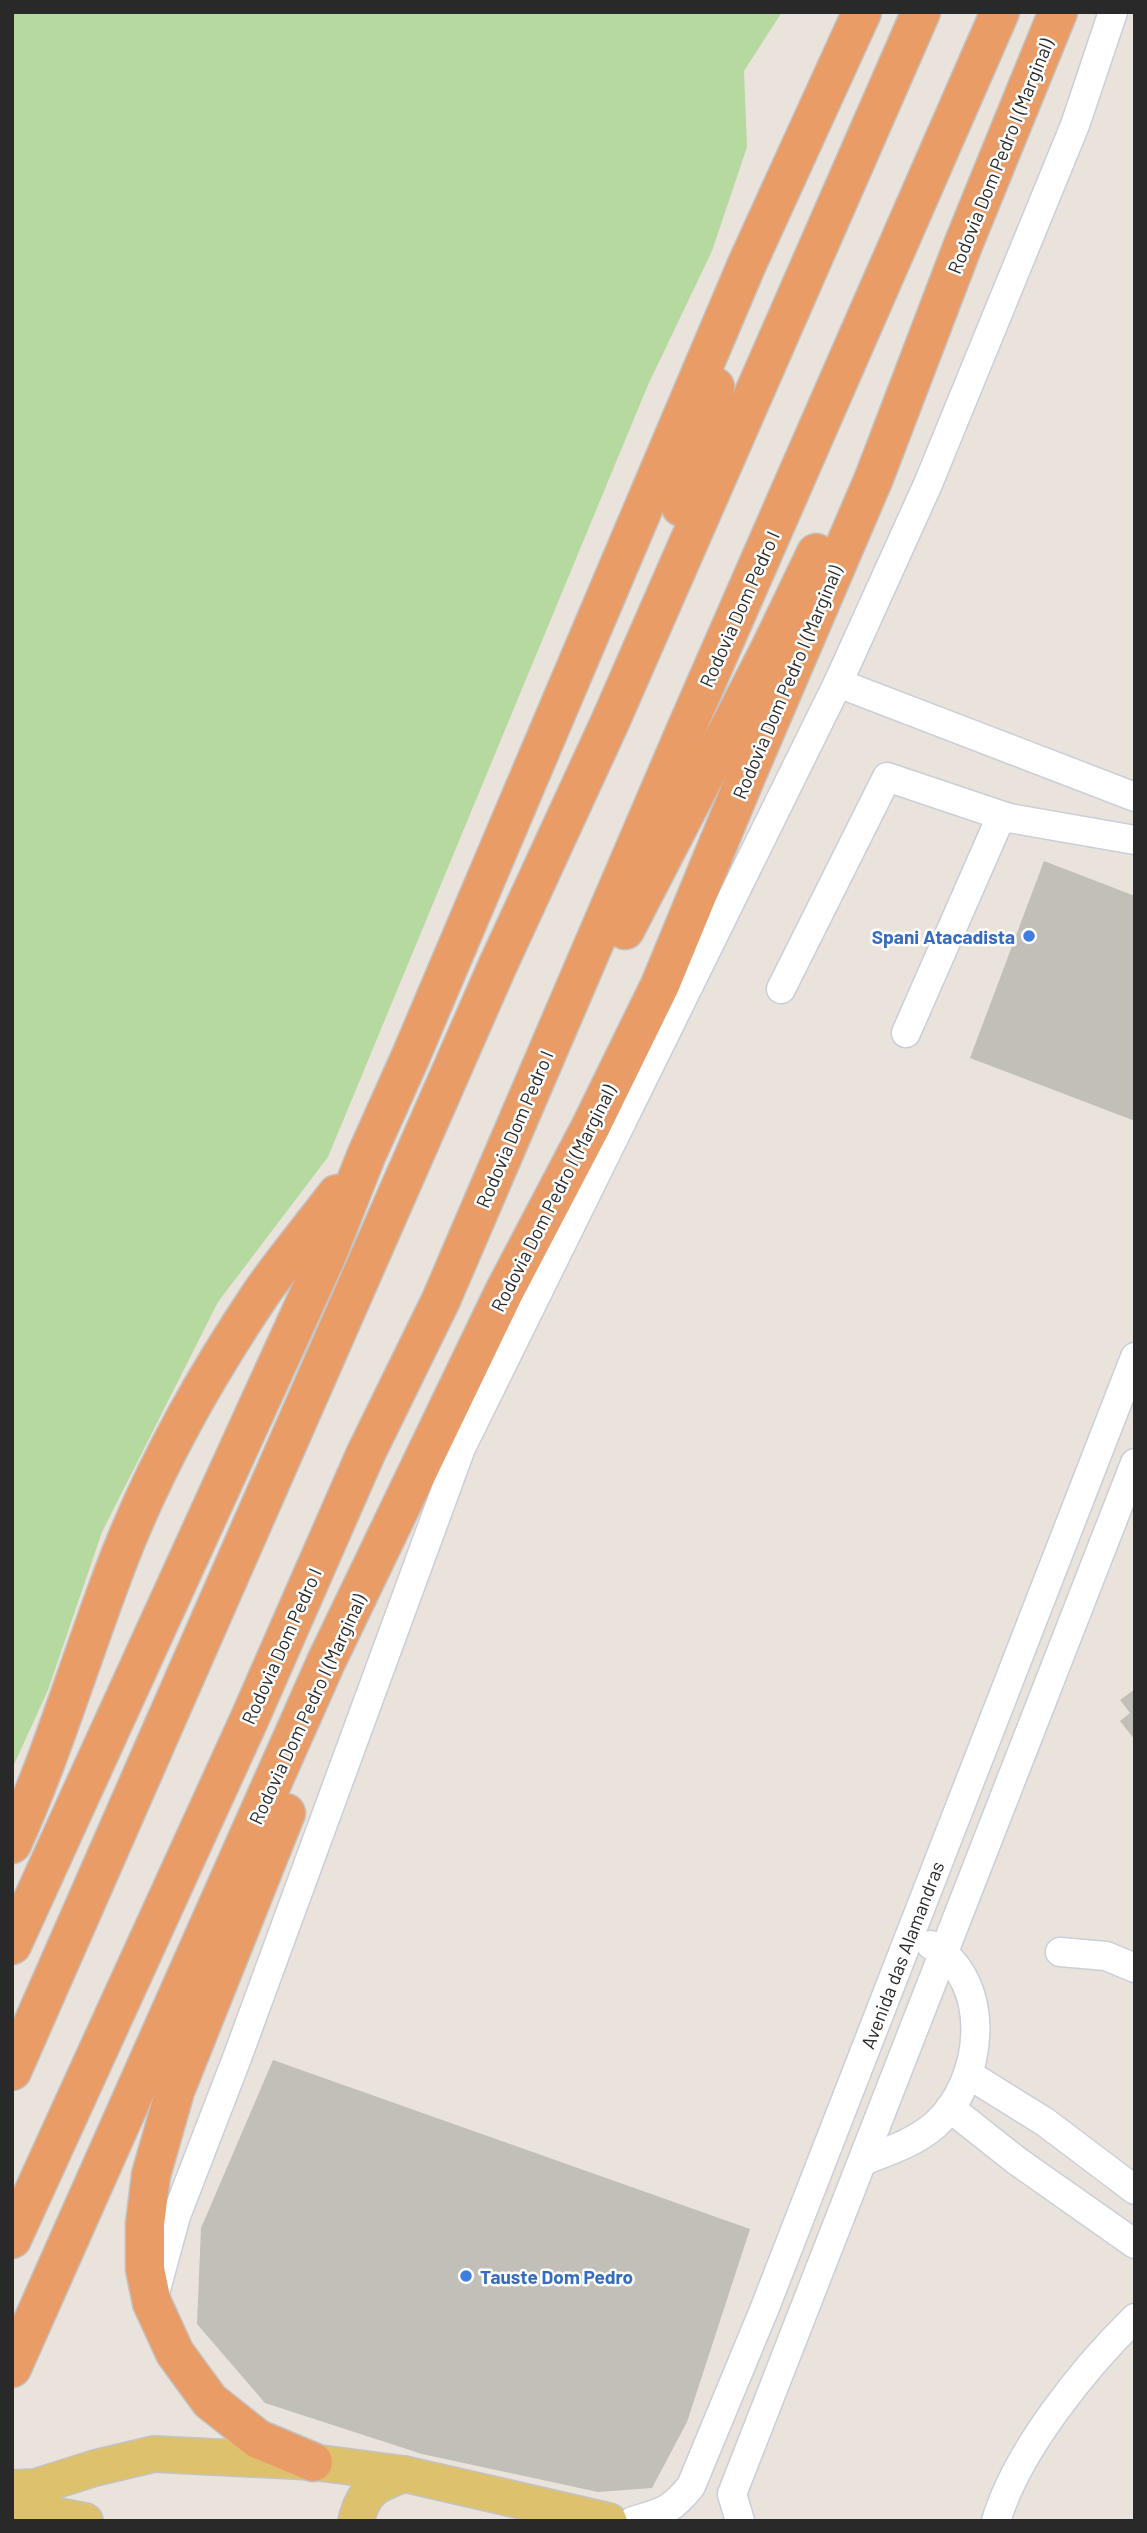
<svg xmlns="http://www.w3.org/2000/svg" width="1147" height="2533" font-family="Barlow,sans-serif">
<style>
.green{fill:#b5d99f}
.building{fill:#c2beb8}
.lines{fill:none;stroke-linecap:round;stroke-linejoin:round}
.minor-casing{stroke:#cbced9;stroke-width:31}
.major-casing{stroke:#c3c3c3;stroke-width:38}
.highway-casing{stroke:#c3c3c3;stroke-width:41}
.minor{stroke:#fff;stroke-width:28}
.major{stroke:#dec16c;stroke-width:35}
.highway{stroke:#ea9c67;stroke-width:38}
.shop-dot{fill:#3f7fe0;stroke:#fff;stroke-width:2.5}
.labels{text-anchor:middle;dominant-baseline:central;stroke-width:5;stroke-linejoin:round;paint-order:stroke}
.street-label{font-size:19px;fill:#292929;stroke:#fff}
.shop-label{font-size:19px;font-weight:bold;fill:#366cbe;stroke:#fff;text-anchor:end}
</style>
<rect width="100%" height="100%" fill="#e9e3dc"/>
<!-- green -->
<polygon class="green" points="12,12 782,12 744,71 747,147 712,251 648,385 328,1157 218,1302 102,1532 48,1690 12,1769"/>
<!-- building -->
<g class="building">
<polygon points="1044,861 1135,896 1135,1121 970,1058"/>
<polygon points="1135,1689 1135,1740 1120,1721 1130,1713 1120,1700"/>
<polygon points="273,2060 750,2229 687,2422 652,2488 598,2492 422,2454 265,2403 197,2324 201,2228"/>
</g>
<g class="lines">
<!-- minor casing -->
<g class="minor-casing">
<g id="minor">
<polyline points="838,683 1135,797"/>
<polyline points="781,989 887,777 1009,818 1135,840"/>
<polyline points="906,1033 999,821 1009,818"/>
<polyline points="1060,1952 1106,1956 1135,1968"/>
<polyline points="968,2074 1045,2122 1135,2190"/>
<polyline points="950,2108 1017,2161 1135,2244"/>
<path d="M 863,2161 C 889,2151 914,2143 935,2125 C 984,2082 995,1981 931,1945"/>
<polyline points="155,2293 176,2216 237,2058 461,1448 838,683 928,484 1075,125 1113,12"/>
<path d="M 633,2521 C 663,2512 671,2511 691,2486 L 764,2310 L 1135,1357"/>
<polyline points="740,2521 732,2494 1135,1463"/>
<path d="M 996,2521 C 1017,2451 1083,2369 1135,2318"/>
</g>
</g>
<!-- major casing -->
<g class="major-casing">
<g id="major">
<polyline points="12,2488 35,2487 95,2468 154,2454 313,2462 404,2474 609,2521"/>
<polyline points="12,2507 85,2521"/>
<path d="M 356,2521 C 364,2489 375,2485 404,2474"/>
</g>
</g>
<!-- highway casing -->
<g class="highway-casing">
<g id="highway">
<polyline points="681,507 695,465 715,387"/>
<polyline points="625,930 770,649 816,553"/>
<polyline points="286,1813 175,2091 151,2175 145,2224 145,2269 152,2303 175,2353 210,2401 258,2439 313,2462"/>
<path d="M 12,1844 C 54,1751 83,1651 120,1556 C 155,1467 207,1374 260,1295 C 284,1260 312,1227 337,1194"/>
<polyline points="12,1945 327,1255 366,1156 410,1058 747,264 862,12"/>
<polyline points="12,2071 497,967 610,722 921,12"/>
<polyline points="12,2239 249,1720 366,1453 441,1300 687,727 1000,12"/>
<polyline points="12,2368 326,1662 504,1292 591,1126 660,985 745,779 874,478 963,245 1058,12"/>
</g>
</g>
<!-- minor -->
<use href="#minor" class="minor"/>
<!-- major -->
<use href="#major" class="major"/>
<!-- highway -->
<use href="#highway" class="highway"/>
</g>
<!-- markers -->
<g class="shop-dot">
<circle cx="1029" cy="936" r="7"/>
<circle cx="466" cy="2276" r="7"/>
</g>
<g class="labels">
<!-- street labels -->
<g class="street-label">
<text transform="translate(1000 156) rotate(-68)">Rodovia Dom Pedro I (Marginal)</text>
<text transform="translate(739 609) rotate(-66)">Rodovia Dom Pedro I</text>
<text transform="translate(787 682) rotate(-67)">Rodovia Dom Pedro I (Marginal)</text>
<text transform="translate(514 1129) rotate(-67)">Rodovia Dom Pedro I</text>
<text transform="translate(553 1198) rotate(-63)">Rodovia Dom Pedro I (Marginal)</text>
<text transform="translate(281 1646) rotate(-66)">Rodovia Dom Pedro I</text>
<text transform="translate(307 1709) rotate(-65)">Rodovia Dom Pedro I (Marginal)</text>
<text transform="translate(902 1955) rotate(-69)">Avenida das Alamandras</text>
</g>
<!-- shop labels -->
<g class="shop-label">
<text x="1015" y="936">Spani Atacadista</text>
<text x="480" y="2276" text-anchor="start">Tauste Dom Pedro</text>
</g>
</g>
<!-- border -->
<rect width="1147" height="2533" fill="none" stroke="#292929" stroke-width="28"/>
</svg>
